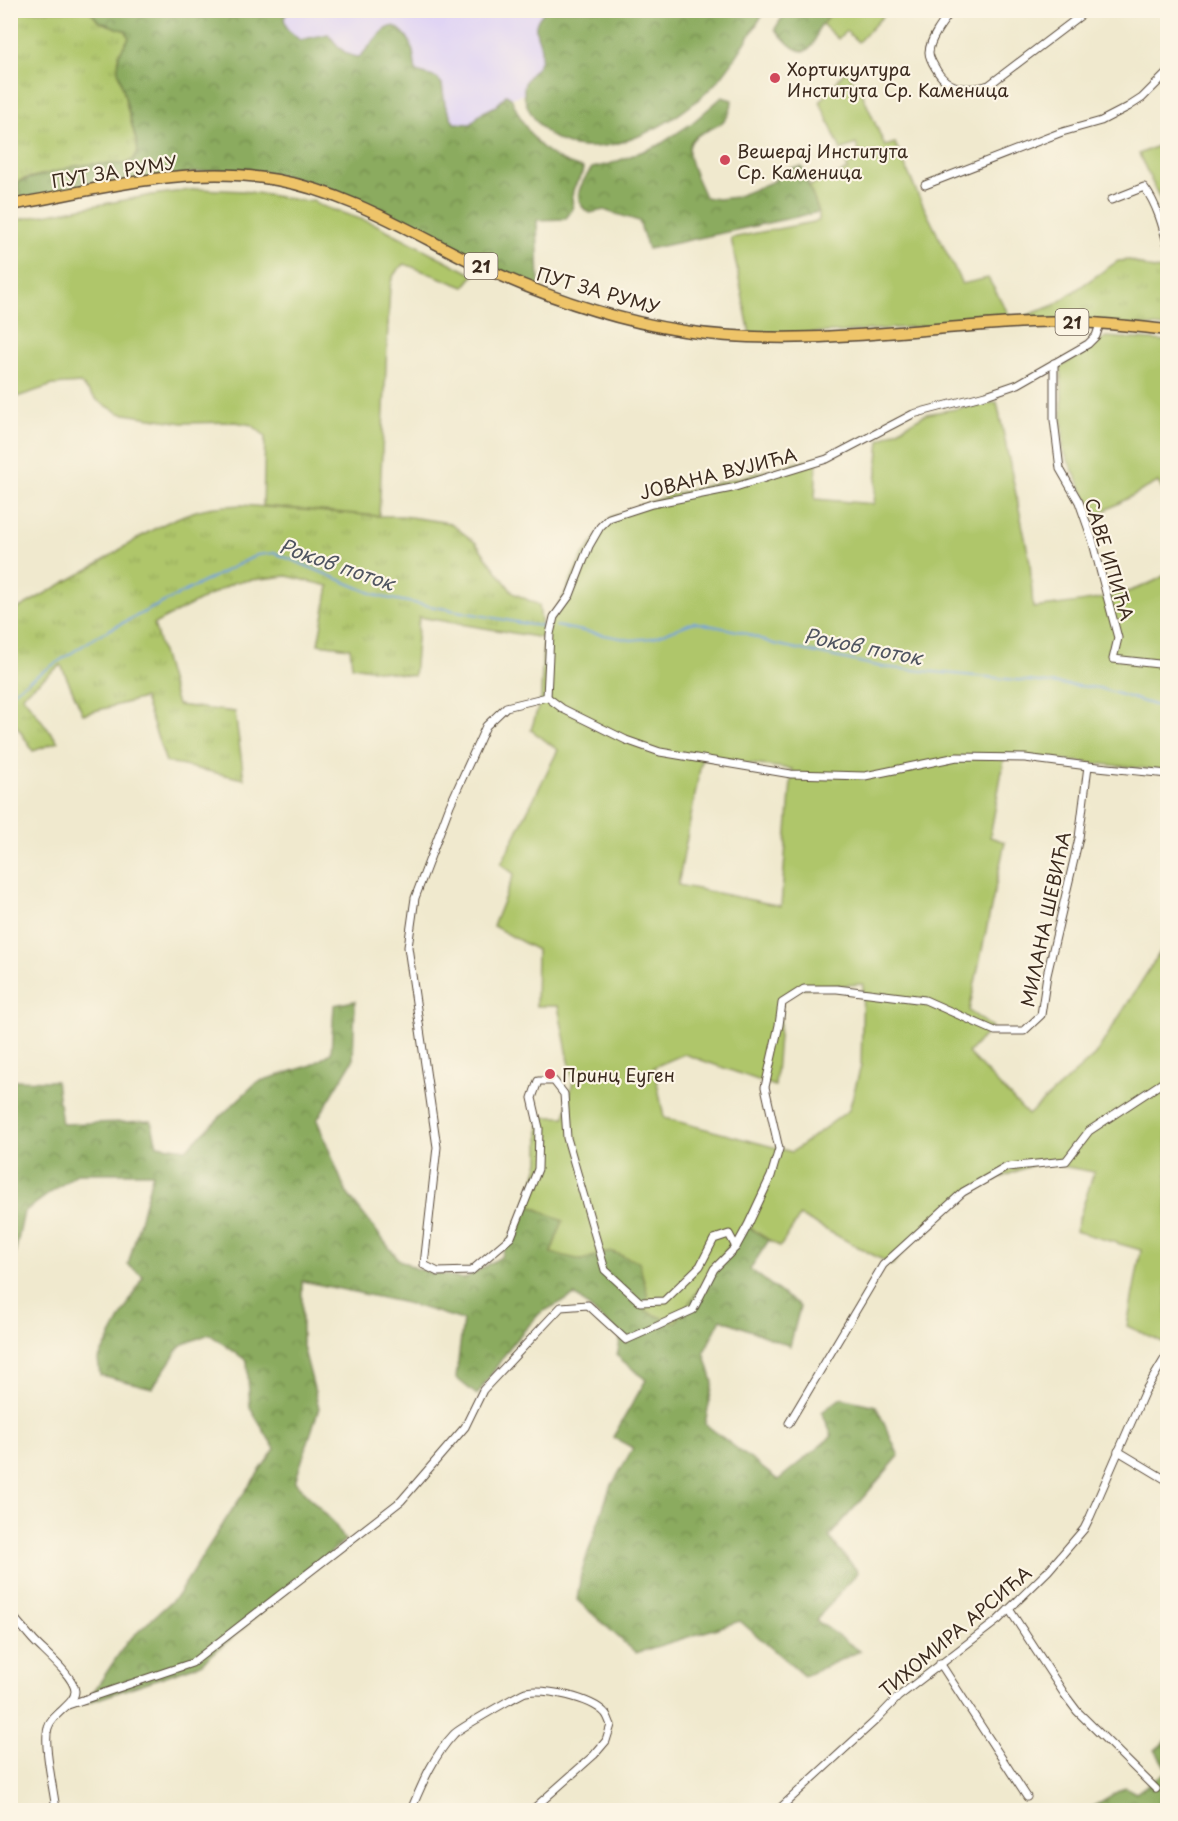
<svg xmlns="http://www.w3.org/2000/svg" width="1178" height="1821" font-family="'Playpen Sans',sans-serif">
<style>
.built{fill:#e0d4f4}
.grass{fill:url(#grass-tufts);stroke:#757844;stroke-width:1.5}
.forest{fill:url(#forest-crowns);stroke:#636a3e;stroke-width:1.5}
.garden{fill:#afc66a;stroke:#757844;stroke-width:1.5;fill-rule:evenodd}
.lines{fill:none;stroke-linecap:round;stroke-linejoin:round}
.stream{stroke:#73a2dc;stroke-width:2}
.street-casing{stroke:#564738;stroke-width:9}
.primary-casing{stroke:#564738;stroke-width:13}
.street{stroke:#fff;stroke-width:7}
.primary{stroke:#eec469;stroke-width:10}
.poi-dot{fill:#d1495b;stroke:#fcf5e5;stroke-width:2}
.labels{text-anchor:middle;dominant-baseline:central;stroke-width:4.5;stroke-linejoin:round;paint-order:stroke}
.shield{fill:#fcf5e5;stroke:#75675a;stroke-width:1.5}
.shield-label{font-size:16px;font-weight:bold;fill:#3b2a1e}
.poi-label{font-size:18px;fill:#3b2a1e;stroke:#fcf5e5;text-anchor:start}
.street-label{font-size:18px;fill:#3b2a1e;stroke:#fcf5e5}
.water-label{font-size:20px;font-style:italic;fill:#4f5460;stroke:#fcf5e5}
</style>
<defs>
<pattern id="grass-tufts" width="24" height="20" patternUnits="userSpaceOnUse" patternTransform="scale(1.5)"><rect width="24" height="20" fill="#afc66a"/><path d="M3 7l-1-3M5 7V3M7 7l1-3M15 17l-1-3M17 17v-4M19 17l1-3" fill="none" stroke="#97aa5b"/></pattern>
<pattern id="forest-crowns" width="20" height="18" patternUnits="userSpaceOnUse" patternTransform="scale(1.5)"><rect width="20" height="18" fill="#8bab5e"/><path d="M2 6a3 3 0 1 1 6 0M12 15a3 3 0 1 1 6 0" fill="none" stroke="#738b4d"/></pattern>
</defs>
<rect width="100%" height="100%" fill="#fcf5e5"/>
<filter id="ink" filterUnits="userSpaceOnUse"><feTurbulence type="fractalNoise" baseFrequency=".0167" numOctaves="2"/><feDisplacementMap in="SourceGraphic" scale="12" xChannelSelector="R" yChannelSelector="G"/><feConvolveMatrix kernelMatrix="1 2 1 2 8 2 1 2 1" color-interpolation-filters="sRGB"/></filter>
<filter id="wash" filterUnits="userSpaceOnUse"><feTurbulence type="fractalNoise" baseFrequency=".008" numOctaves="4" result="noise"/><feDisplacementMap in="SourceGraphic" scale="24" xChannelSelector="R" yChannelSelector="G"/><feGaussianBlur stdDeviation="1.35" result="paint"/><feColorMatrix in="noise" values="0 0 0 0 0 0 0 0 0 0 0 0 0 0 0 0 0 1.4 0 .05"/><feComposite in="paint" operator="in"/></filter>
<g filter="url(#wash)">
<rect width="100%" height="100%" fill="#f0e9ce"/>
<!-- built -->
<polygon class="built" points="288,10 545,11 538,18 535,31 541,48 541,59 536,69 526,79 524,94 511,98 506,96 496,106 481,113 471,124 454,123 445,105 442,84 437,78 416,72 411,42 386,28 366,51 359,57 352,57 338,46 328,34 300,40 287,29 284,18"/>
<!-- grass -->
<g class="grass">
<polygon points="11,11 90,11 98,21 126,31 129,38 119,54 126,103 137,144 138,152 133,160 124,164 115,165 92,164 23,179 18,182 18,188 22,198 11,200"/>
<polygon points="1130,260 1149,268 1167,271 1167,327 1018,319 1054,305 1118,261"/>
<path d="M 241,505 L 379,516 L 403,516 L 450,523 L 476,543 L 513,593 L 539,605 L 543,638 L 419,617 L 414,676 L 352,666 L 350,648 L 318,644 L 329,586 L 287,576 L 235,582 L 154,624 L 177,705 L 235,712 L 244,779 L 166,762 L 144,698 L 83,714 L 61,665 L 22,695 L 58,742 L 33,751 L 11,717 L 10,613 C 37,598 64,583 91,568 C 125,547 157,523 196,511 C 210,506 226,506 241,505 Z"/>
</g>
<!-- forest -->
<g class="forest">
<path d="M 90,10 L 288,11 L 284,18 L 287,29 L 300,40 L 328,34 C 336,44 345,57 359,57 C 371,47 378,30 394,26 C 414,37 413,52 416,72 L 437,78 L 442,84 L 445,105 L 454,123 L 471,124 L 481,113 L 496,106 L 506,95 L 511,98 C 526,133 543,159 583,168 C 583,177 575,182 573,191 C 570,205 578,205 565,219 L 537,220 L 539,287 C 501,271 464,253 428,235 C 367,203 309,173 239,170 C 211,168 182,175 153,179 C 110,185 66,192 22,198 L 18,188 L 18,182 L 75,166 L 92,164 L 124,164 L 133,160 L 138,152 L 137,144 L 118,70 L 119,54 L 129,38 L 126,31 L 98,21 Z"/>
<path d="M 787,10 L 835,10 L 835,11 C 830,16 823,22 819,28 C 816,34 816,41 812,46 C 800,61 783,38 775,29 Z"/>
<path d="M 545,11 L 545,10 L 765,11 C 750,34 732,67 713,86 C 679,121 601,168 553,137 C 541,130 524,108 524,92 C 523,73 540,72 541,57 C 544,36 525,31 545,11 Z"/>
<path d="M 722,97 L 732,100 C 731,138 687,123 689,153 C 690,168 700,184 705,197 L 718,199 L 736,197 L 774,181 L 780,173 L 786,169 L 802,167 L 819,212 L 648,249 L 639,221 L 604,210 L 590,213 C 569,201 581,183 592,168 L 610,164 L 659,145 L 692,123 Z"/>
<polygon points="355,1001 353,1060 317,1120 346,1192 398,1259 417,1269 464,1279 501,1257 527,1204 563,1221 551,1252 582,1260 610,1251 640,1262 648,1296 647,1311 744,1224 769,1240 750,1269 800,1307 790,1346 721,1319 704,1352 713,1382 705,1424 778,1480 832,1436 822,1412 841,1398 876,1406 899,1456 829,1537 858,1572 816,1620 860,1651 804,1676 740,1621 636,1653 577,1600 581,1574 609,1490 633,1448 613,1437 646,1380 617,1356 621,1336 575,1295 540,1313 512,1344 477,1395 456,1378 463,1320 406,1303 302,1281 302,1342 319,1408 295,1482 333,1522 345,1540 201,1664 86,1703 127,1642 177,1596 232,1510 275,1449 250,1408 247,1361 209,1334 181,1345 152,1388 100,1375 98,1360 143,1276 128,1265 153,1173 78,1173 24,1212 11,1272 11,1080 56,1081 62,1124 151,1121 157,1145 186,1149 257,1082 312,1065 331,1053 334,1005"/>
<polygon points="1167,1740 1167,1770 1155,1750"/>
<polygon points="1167,1771 1167,1800 1158,1810 1087,1810 1125,1787 1136,1793"/>
</g>
<!-- garden -->
<g class="garden">
<polygon points="835,11 835,10 888,11 858,42 846,31 838,39 822,24"/>
<polygon points="847,69 858,92 861,91 885,146 895,143 918,195 962,284 988,278 1008,313 1009,320 842,332 750,334 731,238 819,221 819,212 809,186 848,170 846,165 862,159 856,144 841,150 820,102"/>
<polygon points="1167,142 1167,214 1139,154"/>
<path d="M 198,189 L 244,191 L 304,201 L 314,200 L 316,204 L 375,224 L 474,275 L 464,287 L 405,264 C 389,274 390,286 389,303 L 379,516 L 263,506 L 265,436 L 252,425 L 236,422 L 183,423 L 119,413 L 98,401 L 80,383 L 53,385 L 11,399 L 11,221 L 152,195 Z"/>
<polygon points="1106,337 1167,341 1167,498 1158,482 1095,516 1063,450 1061,367"/>
<path d="M 997,402 L 1030,562 L 1033,608 C 1078,602 1128,599 1167,574 L 1168,771 L 1005,754 L 990,837 L 1005,842 L 969,1011 L 992,1027 L 968,1053 L 1028,1115 L 1095,1055 L 1167,941 L 1167,1344 L 1127,1326 L 1141,1250 L 1075,1231 L 1094,1172 L 1040,1162 L 979,1186 L 921,1230 L 892,1265 L 800,1216 L 780,1247 L 744,1224 L 675,1323 L 646,1311 L 648,1296 L 639,1262 L 610,1251 L 582,1260 L 551,1253 L 563,1221 L 527,1204 L 539,1161 L 539,1117 L 565,1117 L 573,1081 L 558,1006 L 536,1006 L 537,950 L 493,926 L 514,874 L 501,864 L 558,750 L 531,730 L 541,698 L 543,638 L 582,557 L 611,517 L 670,495 L 817,458 L 815,499 L 874,504 L 880,440 L 926,414 ZM 702,758 L 792,769 L 781,906 L 678,885 ZM 863,984 L 861,1066 L 849,1110 L 792,1152 L 664,1118 L 654,1067 L 684,1054 L 775,1086 L 782,999 L 799,988 Z"/>
</g>
<g class="lines">
<!-- stream -->
<g class="stream">
<polyline points="556,626 631,640 652,638 694,622 742,632 774,644 882,667 1099,688 1154,705 1168,706"/>
<polyline points="10,693 99,635 257,555 275,553 381,597 532,625 545,626"/>
</g>
</g>
</g>
<g filter="url(#ink)">
<g class="lines">
<!-- street casing -->
<g class="street-casing">
<g id="street">
<path d="M 952,10 C 944,21 930,38 929,52 C 929,58 933,64 936,69 C 947,90 969,91 989,85 L 1088,10"/>
<polyline points="925,185 1062,132 1101,121 1128,107 1142,98 1168,72"/>
<path d="M 1111,200 L 1144,187 C 1157,204 1163,227 1168,247"/>
<polyline points="1054,363 1054,420 1060,469 1079,502 1092,539 1118,638 1113,659 1168,665"/>
<polyline points="547,697 506,707 486,726 450,805 415,898 408,947 437,1147 424,1265 438,1272 471,1271 511,1237 538,1169 539,1128 532,1098 538,1081 554,1081 564,1094 567,1138 605,1270 640,1302 664,1301 700,1266 714,1239 729,1234 736,1247"/>
<polyline points="547,697 550,634 554,617 570,595 589,546 600,527 609,518 652,504 732,488 827,459 913,414 989,394 1018,384 1088,344 1096,336 1100,324"/>
<polyline points="547,697 563,709 626,740 660,752 791,774 865,776 957,757 1025,758 1088,766 1168,774"/>
<polyline points="789,1423 883,1265 963,1192 1007,1167 1066,1161 1089,1131 1168,1079"/>
<polyline points="1118,1451 1168,1481"/>
<polyline points="1009,1609 1065,1695 1077,1711 1156,1789"/>
<path d="M 10,1613 C 18,1622 26,1632 34,1641 C 44,1652 74,1676 75,1691 C 75,1705 52,1713 48,1728 C 43,1744 54,1791 56,1810"/>
<polyline points="940,1663 1027,1797"/>
<polyline points="68,1705 192,1663 401,1501 465,1427 483,1390 561,1307 588,1305 626,1340 693,1310 714,1269 736,1247 748,1225 771,1176 779,1149 765,1087 779,1025 782,1003 804,989 837,989 925,1000 995,1031 1024,1031 1041,1015 1047,975 1079,838 1088,766"/>
<path d="M 411,1810 C 422,1784 434,1755 454,1734 C 457,1730 521,1693 526,1692 C 545,1688 591,1698 605,1713 C 608,1716 609,1721 611,1725 L 606,1741 L 594,1755 L 532,1810"/>
<polyline points="778,1810 875,1721 898,1697 998,1620 1048,1571 1084,1529 1090,1517 1144,1393 1168,1353"/>
</g>
</g>
<!-- primary casing -->
<g class="primary-casing">
<path id="primary" d="M 10,205 C 98,190 188,163 277,180 C 350,193 414,234 480,266 C 544,296 613,320 684,331 C 799,348 915,328 1030,322 C 1076,320 1122,325 1168,330"/>
</g>
<!-- street -->
<use href="#street" class="street"/>
<!-- primary -->
<use href="#primary" class="primary"/>
</g>
</g>
<!-- markers -->
<g class="poi-dot">
<circle cx="775" cy="78" r="6"/>
<circle cx="725" cy="160" r="6"/>
<circle cx="550" cy="1074" r="6"/>
</g>
<g class="labels">
<!-- shield labels -->
<g class="shield">
<rect x="464.5" y="253" width="33" height="26" rx="4.5"/>
<rect x="1055.5" y="309" width="33" height="26" rx="4.5"/>
</g>
<g class="shield-label">
<text x="481" y="266">21</text>
<text x="1072" y="322">21</text>
</g>
<!-- poi labels -->
<g class="poi-label">
<text x="787" y="68">Хортикултура<tspan x="787" dy="21">Института Ср. Каменица</tspan></text>
<text x="737" y="150">Вешерај Института<tspan x="737" dy="21">Ср. Каменица</tspan></text>
<text x="562" y="1074">Принц Еуген</text>
</g>
<!-- street labels -->
<g class="street-label">
<text transform="translate(114 171) rotate(-9)">ПУТ ЗА РУМУ</text>
<text transform="translate(598 290) rotate(16)">ПУТ ЗА РУМУ</text>
<text transform="translate(718 473) rotate(-14)">ЈОВАНА ВУЈИЋА</text>
<text transform="translate(1110 559) rotate(73)">САВЕ ИПИЋА</text>
<text transform="translate(1045 919) rotate(-78)">МИЛАНА ШЕВИЋА</text>
<text transform="translate(955 1631) rotate(-40)">ТИХОМИРА АРСИЋА</text>
</g>
<!-- water labels -->
<g class="water-label">
<text transform="translate(337 564) rotate(19)">Роков поток</text>
<text transform="translate(863 646) rotate(11)">Роков поток</text>
</g>
</g>
<!-- margin -->
<rect width="1178" height="1821" fill="none" stroke="#fcf5e5" stroke-width="36"/>
</svg>
